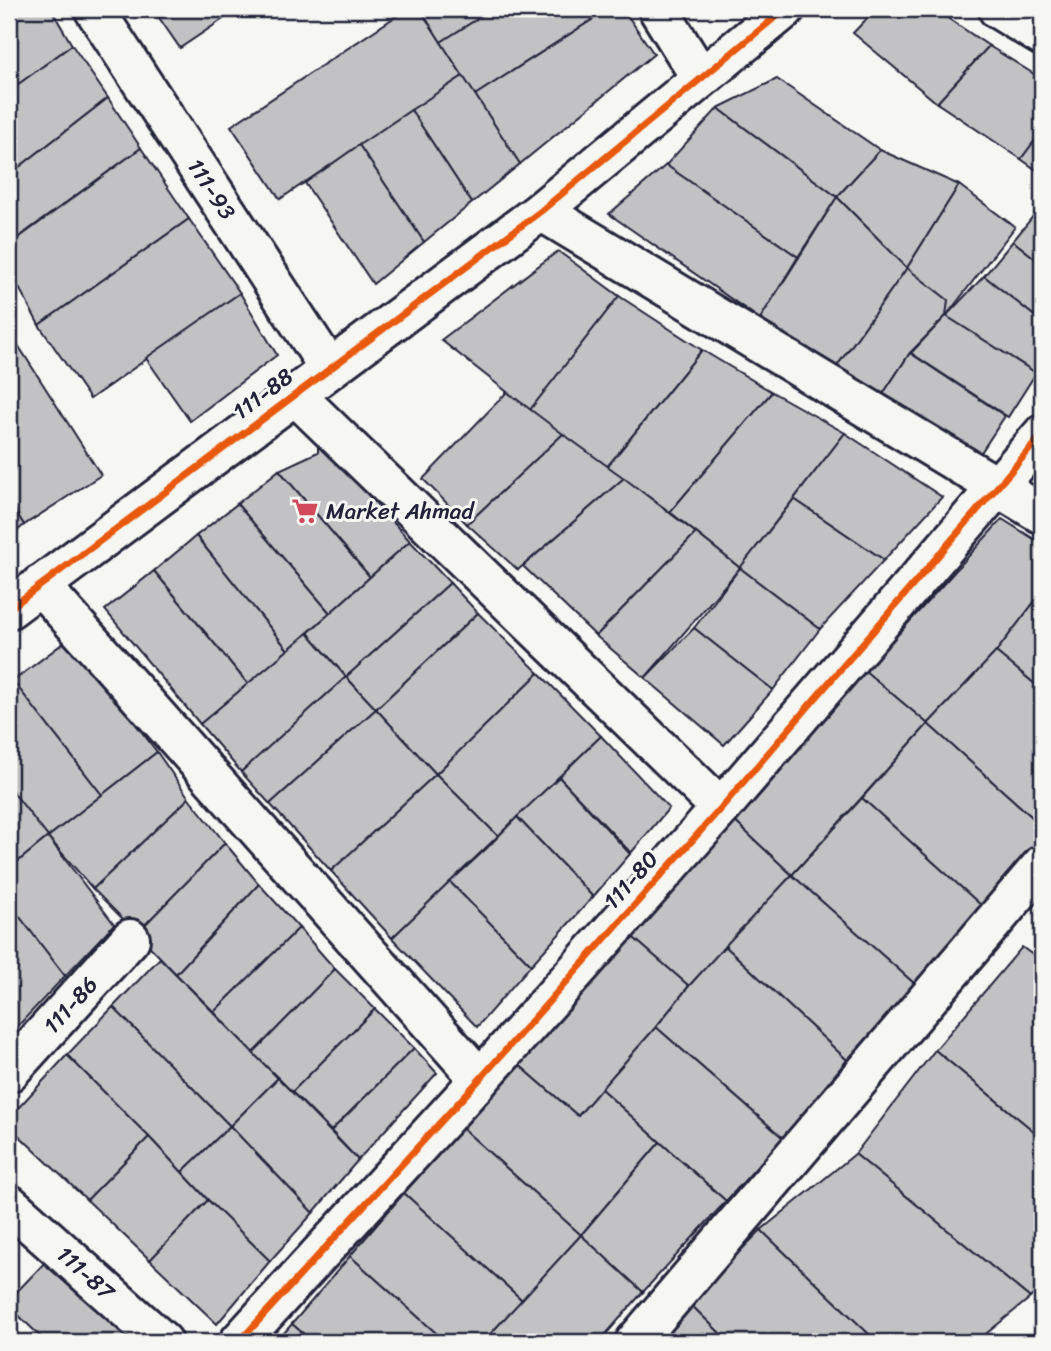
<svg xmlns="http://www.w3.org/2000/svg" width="1051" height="1351" font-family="Sriracha,sans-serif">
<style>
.building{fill:#c2c2c4;stroke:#22223b;stroke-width:2}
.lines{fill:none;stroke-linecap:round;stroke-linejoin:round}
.minor-casing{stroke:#22223b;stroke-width:44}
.minor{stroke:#f6f6f2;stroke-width:38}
.cycleway-casing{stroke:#f6f6f2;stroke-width:11}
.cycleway{stroke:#e8590c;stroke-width:7}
.labels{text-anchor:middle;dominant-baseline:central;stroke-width:6;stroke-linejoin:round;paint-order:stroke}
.street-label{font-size:23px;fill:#22223b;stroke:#f6f6f2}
.poi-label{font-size:23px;fill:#22223b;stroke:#f6f6f2;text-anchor:start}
</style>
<rect width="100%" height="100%" fill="#f6f6f2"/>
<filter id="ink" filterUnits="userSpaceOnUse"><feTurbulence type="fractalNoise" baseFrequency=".0143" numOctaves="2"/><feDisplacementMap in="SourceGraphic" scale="14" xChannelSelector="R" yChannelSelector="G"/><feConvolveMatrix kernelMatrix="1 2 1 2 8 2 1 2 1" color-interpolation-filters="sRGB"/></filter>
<g filter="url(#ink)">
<!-- building -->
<g class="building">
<polygon points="11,9 51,9 72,45 9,91 9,10"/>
<polygon points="153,9 238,9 180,48"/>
<polygon points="407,9 420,9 463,76 280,199 231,126"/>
<polygon points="420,9 493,9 441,42"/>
<polygon points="493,9 609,9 475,95 441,42"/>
<polygon points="609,9 623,9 654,54 520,164 475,95"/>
<polygon points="876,9 934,9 989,46 937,103 853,33"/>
<polygon points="72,45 108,98 9,175 9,91"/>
<polygon points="989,46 1042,79 1042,131 1021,159 937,103"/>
<polygon points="463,76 520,164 472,203 411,110"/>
<polygon points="777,79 880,150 837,197 718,108"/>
<polygon points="108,98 141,148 9,244 9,175"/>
<polygon points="718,108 837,197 798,257 666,165"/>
<polygon points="411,110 472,203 424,242 359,145"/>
<polygon points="1042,131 1042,174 1021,159"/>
<polygon points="359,145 424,242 373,284 305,183"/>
<polygon points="141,148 189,219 39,325 9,269 9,245"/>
<polygon points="880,150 959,185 907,268 837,197"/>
<polygon points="666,165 798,257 760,319 609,214"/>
<polygon points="959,185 1015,227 946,316 907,268"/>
<polygon points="837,197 907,268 835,369 760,319"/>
<polygon points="1042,205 1042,264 1013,241"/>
<polygon points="189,219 240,293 90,399 39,325"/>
<polygon points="1013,241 1042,264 1042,322 984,276"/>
<polygon points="558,251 619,296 530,410 441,340"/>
<polygon points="907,268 948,300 946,316 910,353 881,397 835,369"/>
<polygon points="984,276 1042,322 1042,367 1036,373 946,316"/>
<polygon points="240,293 277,355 190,421 146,358"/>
<polygon points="619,296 702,350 607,467 530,410"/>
<polygon points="946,316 1036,373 1008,417 911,353"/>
<polygon points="9,331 101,475 24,525 9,501"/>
<polygon points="702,350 772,392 670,512 607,467"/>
<polygon points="910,353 1005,416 976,460 881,397"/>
<polygon points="507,392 563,434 467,524 423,479"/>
<polygon points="772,392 845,433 740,568 670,512"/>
<polygon points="845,433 942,497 884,560 794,499"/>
<polygon points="563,434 624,478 518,570 467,524"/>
<polygon points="318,439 410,541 370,577 279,470 318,452"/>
<polygon points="279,470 370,577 330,613 237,504"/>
<polygon points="624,478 696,533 596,636 523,566"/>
<polygon points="794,499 884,560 820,629 740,568"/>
<polygon points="9,501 24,525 9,538"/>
<polygon points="237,504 330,613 288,650 196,536"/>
<polygon points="1002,519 1042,544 1042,592 996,652 928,724 865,671"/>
<polygon points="696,533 740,568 645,678 596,636"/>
<polygon points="196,536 288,650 248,684 154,571"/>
<polygon points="410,541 450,583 346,677 308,633"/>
<polygon points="740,568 820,629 773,690 694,628"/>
<polygon points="154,571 248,684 200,724 105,610"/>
<polygon points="450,583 478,613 376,709 346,677"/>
<polygon points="1042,592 1042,690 996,652"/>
<polygon points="478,613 539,673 436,774 376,709"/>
<polygon points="694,628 773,690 724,745 645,678"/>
<polygon points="308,633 346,677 241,772 200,724"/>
<polygon points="70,638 157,752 102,795 13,681"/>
<polygon points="996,652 1042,690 1042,826 928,724"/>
<polygon points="865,671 928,724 792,875 729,816"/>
<polygon points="539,673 601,736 498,836 436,774"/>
<polygon points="346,677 376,709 270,804 241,772"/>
<polygon points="13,681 102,795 48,837 9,787 9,684"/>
<polygon points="376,709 436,774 331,871 270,804"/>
<polygon points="928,724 1042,826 1042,840 983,907 862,798"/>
<polygon points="601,736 669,808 631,853 559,777"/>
<polygon points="157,752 189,798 93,889 48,837"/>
<polygon points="436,774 498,836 392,938 331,871"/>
<polygon points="559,777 630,854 593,897 517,817"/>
<polygon points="9,787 48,837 9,869"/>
<polygon points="189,798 225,843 137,933 93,889"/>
<polygon points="862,798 983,907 916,985 792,875"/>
<polygon points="729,816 792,875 689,986 628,933"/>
<polygon points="517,817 593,897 531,965 450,882 486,849"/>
<polygon points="48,837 114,924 65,976 9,903 9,869"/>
<polygon points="225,843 259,884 176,974 137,933"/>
<polygon points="792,875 916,985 847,1060 725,946"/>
<polygon points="450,882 531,965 477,1027 392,938"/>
<polygon points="259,884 299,928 214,1012 176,974"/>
<polygon points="9,903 65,976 16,1028 9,1018"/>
<polygon points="299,928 335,969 253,1053 214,1012"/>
<polygon points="628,933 689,986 656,1027 578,1116 517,1063"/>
<polygon points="725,946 847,1060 783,1138 656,1027 689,986"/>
<polygon points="1022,947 1042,962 1042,1138 935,1050"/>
<polygon points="160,958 278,1078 230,1126 113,1007"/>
<polygon points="335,969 375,1009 292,1092 253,1053"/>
<polygon points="113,1007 230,1126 182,1172 149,1137 67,1055"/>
<polygon points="375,1009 414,1048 331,1131 292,1092"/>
<polygon points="9,1018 16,1028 9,1035"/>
<polygon points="656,1027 783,1138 726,1201 601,1089"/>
<polygon points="414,1048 437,1073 358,1160 331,1131"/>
<polygon points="935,1050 1042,1138 1042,1287 1030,1298 855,1154"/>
<polygon points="67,1055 149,1137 87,1200 9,1126 9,1118"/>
<polygon points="517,1063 578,1116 601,1089 660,1142 581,1235 462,1128"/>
<polygon points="278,1078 358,1160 313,1213 230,1126"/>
<polygon points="230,1126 313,1213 270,1261 208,1200 182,1172"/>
<polygon points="462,1128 581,1235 522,1300 404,1193"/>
<polygon points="149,1137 208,1200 150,1260 87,1200"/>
<polygon points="660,1142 726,1201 643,1292 581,1235"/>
<polygon points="855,1154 1030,1298 976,1342 877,1342 761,1230"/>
<polygon points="404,1193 522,1300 483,1342 446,1342 350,1256"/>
<polygon points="208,1200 270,1261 217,1324 150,1260"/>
<polygon points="761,1230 877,1342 729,1342 689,1303"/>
<polygon points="581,1235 643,1292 599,1342 486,1342 484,1341"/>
<polygon points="350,1256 446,1342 313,1342 292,1324"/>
<polygon points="50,1257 140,1342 46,1342 9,1306 9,1300"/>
<polygon points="689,1303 729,1342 656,1342"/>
<polygon points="292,1324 313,1342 276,1342"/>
</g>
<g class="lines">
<!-- minor casing -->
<g class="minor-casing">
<g id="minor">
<path id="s1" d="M 94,9 L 329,368"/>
<polyline points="658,9 701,78"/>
<polyline points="998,9 1042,36"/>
<polyline points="541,211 1042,514"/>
<polyline points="295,395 721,808"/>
<polyline points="40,585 480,1079"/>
<polyline points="9,609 541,211 785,9"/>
<path id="s2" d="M 9,1072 L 130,939"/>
<path id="s3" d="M 9,1204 L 163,1342"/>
<polyline points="239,1342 480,1079 721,808 1042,435"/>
<polyline points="635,1342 1042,865"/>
</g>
</g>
<!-- minor -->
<use href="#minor" class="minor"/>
<!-- cycleway casing -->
<g class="cycleway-casing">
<g id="cycleway">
<polyline points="9,609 541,211 785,9"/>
<polyline points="239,1342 480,1079 721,808 1042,435"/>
</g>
</g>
<!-- cycleway -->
<use href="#cycleway" class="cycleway"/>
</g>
</g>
<!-- icons -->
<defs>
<g id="supermarket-bare" transform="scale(2.1)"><path d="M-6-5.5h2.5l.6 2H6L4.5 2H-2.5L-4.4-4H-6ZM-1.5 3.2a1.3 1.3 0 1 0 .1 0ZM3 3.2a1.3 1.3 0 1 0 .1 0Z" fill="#d1495b" stroke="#f6f6f2" stroke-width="2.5" paint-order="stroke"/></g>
</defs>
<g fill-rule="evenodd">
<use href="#supermarket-bare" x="305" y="511"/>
</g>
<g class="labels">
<!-- street labels -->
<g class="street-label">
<text stroke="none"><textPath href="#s1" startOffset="215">111-93</textPath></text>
<text transform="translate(263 394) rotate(-37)">111-88</text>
<text transform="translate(631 880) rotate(-48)">111-80</text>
<text stroke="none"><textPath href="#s2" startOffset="91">111-86</textPath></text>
<text stroke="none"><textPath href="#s3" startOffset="103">111-87</textPath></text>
</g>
<!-- poi labels -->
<g class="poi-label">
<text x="326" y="511">Market Ahmad</text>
</g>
</g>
<!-- margin -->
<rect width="1051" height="1351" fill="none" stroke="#f6f6f2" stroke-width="35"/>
<rect x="18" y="18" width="1016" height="1316" fill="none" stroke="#22223b" stroke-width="2.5" filter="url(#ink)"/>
</svg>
